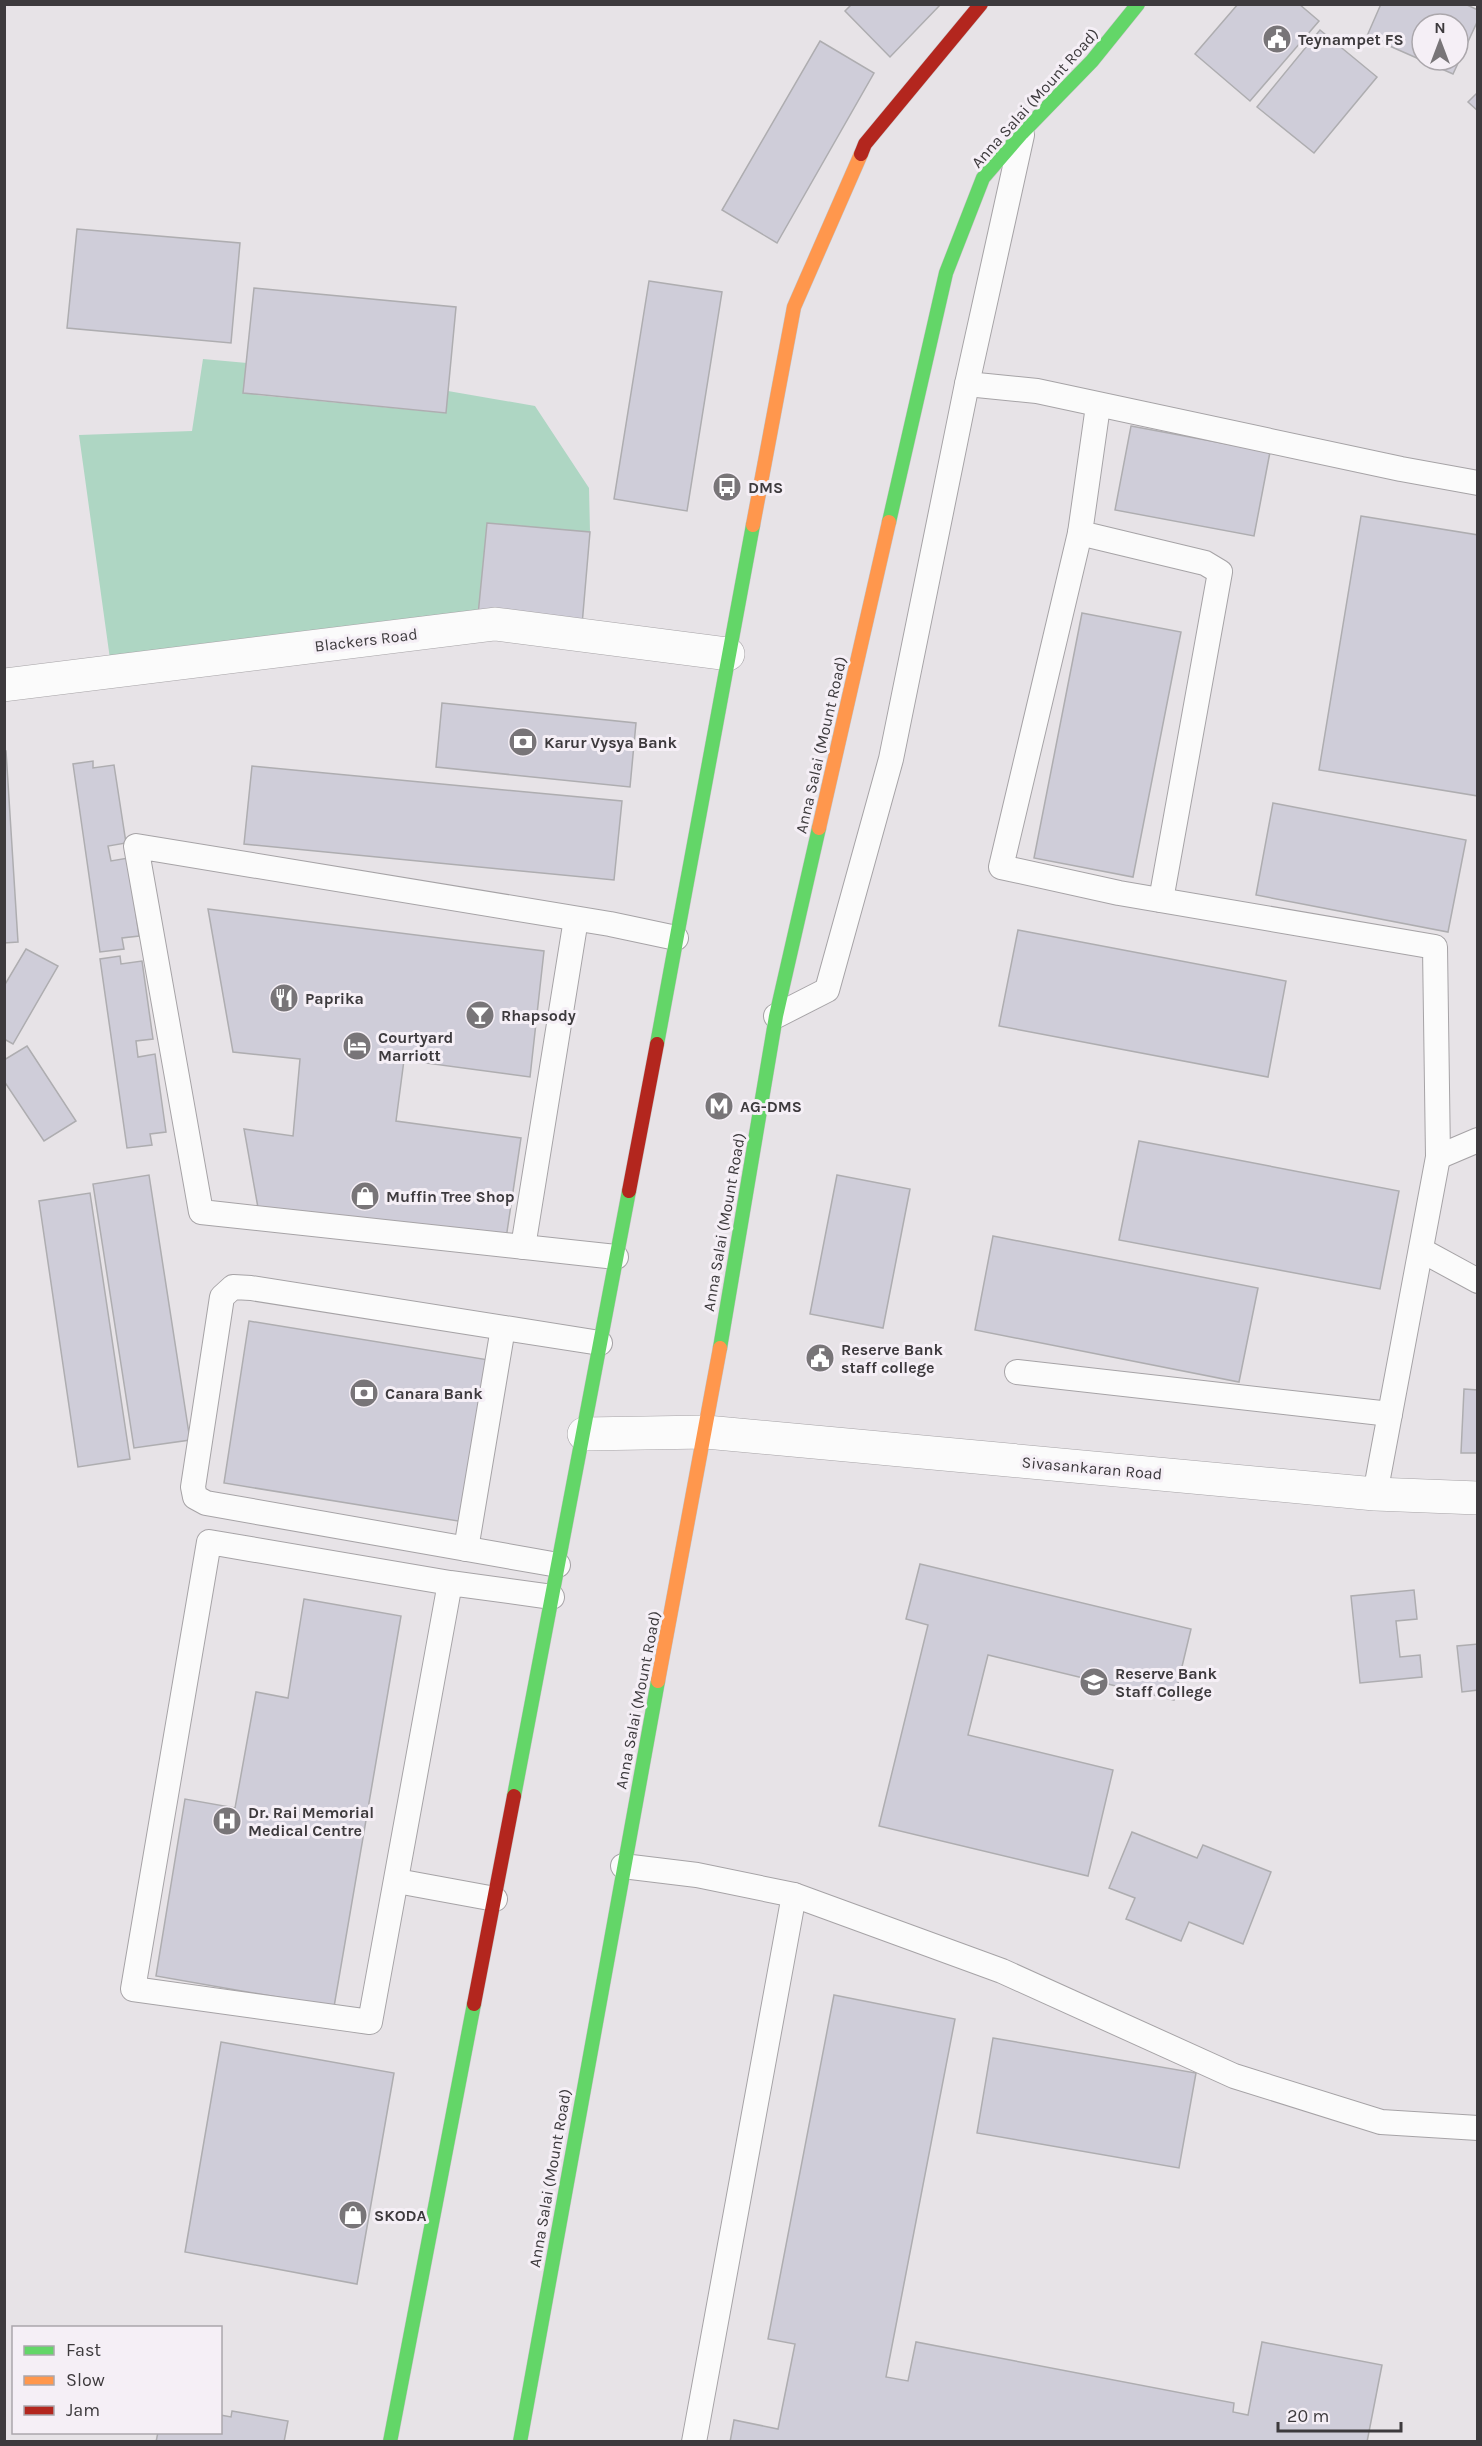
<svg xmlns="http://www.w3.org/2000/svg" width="1482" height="2446" font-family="Karla,sans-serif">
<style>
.green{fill:#aed6c3}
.building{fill:#cfcdd9;stroke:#aeadb0;stroke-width:1.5;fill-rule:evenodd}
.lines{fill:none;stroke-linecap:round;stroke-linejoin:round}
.lane-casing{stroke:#a6a3a6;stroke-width:26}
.street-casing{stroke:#a6a3a6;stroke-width:34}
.fast-casing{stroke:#c4c2c4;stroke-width:15}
.slow-casing{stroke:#c4c2c4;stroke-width:15}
.jam-casing{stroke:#c4c2c4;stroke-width:15}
.lane{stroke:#fbfbfb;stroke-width:24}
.street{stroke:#fbfbfb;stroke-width:33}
.fast{stroke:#63d668;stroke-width:14}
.slow{stroke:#ff974d;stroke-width:14}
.jam{stroke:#b3261e;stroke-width:14}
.labels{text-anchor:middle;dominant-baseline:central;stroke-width:6;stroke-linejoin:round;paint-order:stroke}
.poi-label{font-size:16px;font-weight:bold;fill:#3d3a3d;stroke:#f5eff6;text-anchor:start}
.street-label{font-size:16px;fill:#3d3a3d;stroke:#f5eff6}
</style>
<rect width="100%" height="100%" fill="#e7e3e7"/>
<!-- green -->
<polygon class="green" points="203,359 247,363 256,395 445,413 448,391 535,406 589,488 590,532 487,523 478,615 110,659 79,435 192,431"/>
<!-- building -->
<g class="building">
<polygon points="852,4 941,4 890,57 845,11"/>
<polygon points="1238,4 1299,4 1319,21 1250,101 1195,54"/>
<path d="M 1381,4 L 1465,4 L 1478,10 L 1478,20 L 1453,74 L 1367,36 ZM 1422,24 L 1458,24 L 1458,60 L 1422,60 Z"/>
<polygon points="1320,30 1377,77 1314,153 1257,107"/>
<polygon points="820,41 874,73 777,243 722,210"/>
<polygon points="1478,92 1478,111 1468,102"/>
<polygon points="77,229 240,243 231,343 67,328"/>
<polygon points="649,281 722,292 687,511 614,499"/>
<polygon points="254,288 456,307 446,413 243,393"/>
<polygon points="1131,426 1270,452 1254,536 1115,510"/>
<polygon points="1361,516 1478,535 1478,796 1319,770"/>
<polygon points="487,523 590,532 582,625 478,615"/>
<polygon points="1082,613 1181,632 1133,877 1034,858"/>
<polygon points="442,703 636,723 630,787 436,767"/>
<polygon points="4,751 6,751 18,942 4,943"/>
<polygon points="93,761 93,768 114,765 126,843 108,846 111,861 128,858 139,936 122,938 124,949 100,952 73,764"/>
<polygon points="252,766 622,801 614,880 244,844"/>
<polygon points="1273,803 1466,840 1448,932 1256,895"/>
<polygon points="208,909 544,951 530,1077 404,1060 396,1121 521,1138 504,1252 260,1219 244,1129 293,1136 300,1059 233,1052"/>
<polygon points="1018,930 1286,981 1268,1077 999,1026"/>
<polygon points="26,949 58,966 13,1044 4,1039 4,986"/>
<polygon points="120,956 121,964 142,961 153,1039 136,1041 138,1057 155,1054 166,1132 150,1134 152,1145 127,1148 100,959"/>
<polygon points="27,1046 76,1121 44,1141 4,1081 4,1060"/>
<polygon points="1139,1141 1399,1191 1380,1289 1119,1240"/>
<polygon points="149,1175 190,1440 134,1448 93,1184"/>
<polygon points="837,1175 910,1189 883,1328 810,1314"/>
<polygon points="90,1193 130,1459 78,1467 39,1201"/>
<polygon points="993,1236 1258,1288 1239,1382 975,1330"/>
<polygon points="249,1321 489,1360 464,1522 224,1483"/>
<polygon points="1464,1389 1478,1390 1478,1453 1461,1453"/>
<polygon points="920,1564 1191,1629 1174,1700 988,1655 968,1735 1113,1770 1088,1876 879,1826 928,1625 906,1619"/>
<polygon points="1414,1590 1417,1619 1396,1621 1400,1657 1420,1655 1422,1677 1360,1683 1351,1596"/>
<polygon points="304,1599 401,1616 334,2007 156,1976 185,1799 235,1808 256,1692 288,1698"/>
<polygon points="1478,1644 1478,1690 1462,1692 1457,1646"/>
<polygon points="1132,1832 1197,1858 1203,1845 1271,1872 1243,1944 1189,1922 1181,1941 1126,1919 1135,1898 1109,1888"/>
<polygon points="834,1995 955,2019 886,2377 908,2381 916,2342 1234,2403 1233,2412 1248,2415 1262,2342 1382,2365 1367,2442 730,2442 734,2420 778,2429 795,2344 768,2339"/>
<polygon points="993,2038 1196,2073 1179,2168 977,2133"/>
<polygon points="221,2042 394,2073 357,2284 185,2252"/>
<polygon points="232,2411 288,2421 284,2442 156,2442 158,2432 220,2432 220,2415 231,2417"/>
</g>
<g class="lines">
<!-- lane casing -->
<g class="lane-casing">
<g id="lane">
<polyline points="967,384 1037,391 1401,469 1478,483"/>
<polyline points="1098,406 1080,533 1205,563 1220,572 1161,900"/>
<polyline points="1080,533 1001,867 1119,893 1435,947 1438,1157 1375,1494"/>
<polyline points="776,1016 827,990 891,759 967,384 1022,135"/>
<polyline points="1438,1157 1478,1140"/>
<polyline points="523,1247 576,919"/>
<polyline points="1421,1250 1478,1281"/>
<polyline points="616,1257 201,1212 136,846 610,924 676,938"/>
<polyline points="1017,1372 1390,1414"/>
<polyline points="466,1549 503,1328"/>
<polyline points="558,1565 206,1503 195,1497 193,1487 222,1297 233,1287 251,1288 600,1343"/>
<polyline points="450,1583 370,2022 133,1989 209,1542 450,1583 552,1597"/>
<polyline points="623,1866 697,1875 794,1895 1002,1971 1234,2076 1381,2122 1478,2128"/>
<polyline points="397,1881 495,1899"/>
<polyline points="694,2442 794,1895"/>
</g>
</g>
<!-- street casing -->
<g class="street-casing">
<g id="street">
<polyline points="4,685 495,624 728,654"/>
<polyline points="584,1434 706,1432 1375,1494 1478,1498"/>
</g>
</g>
<!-- fast casing -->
<g class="fast-casing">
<g id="fast">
<polyline points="889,522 946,273 983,178 1022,133 1092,61 1138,4"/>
<polyline points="657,1044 753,525"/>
<polyline points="720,1348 776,1016 819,828"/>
<polyline points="514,1796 629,1191"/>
<polyline points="390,2442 474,2004"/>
<polyline points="520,2442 658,1681"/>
</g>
</g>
<!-- slow casing -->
<g class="slow-casing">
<g id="slow">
<polyline points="753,525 794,307 861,154"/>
<polyline points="819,828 889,522"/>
<polyline points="658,1681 720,1348"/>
</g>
</g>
<!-- jam casing -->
<g class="jam-casing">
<g id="jam">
<polyline points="861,154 865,144 981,4"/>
<polyline points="629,1191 657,1044"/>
<polyline points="474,2004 514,1796"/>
</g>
</g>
<!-- lane -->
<use href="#lane" class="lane"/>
<!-- street -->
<use href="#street" class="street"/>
<!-- fast -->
<use href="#fast" class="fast"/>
<!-- slow -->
<use href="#slow" class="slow"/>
<!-- jam -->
<use href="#jam" class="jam"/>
</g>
<!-- icons -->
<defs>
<g id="civic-disc" transform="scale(1.5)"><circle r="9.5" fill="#787578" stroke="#f5eff6"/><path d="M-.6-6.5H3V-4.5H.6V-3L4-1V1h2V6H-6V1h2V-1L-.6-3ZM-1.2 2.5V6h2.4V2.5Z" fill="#fff"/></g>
<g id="bus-disc" transform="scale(1.5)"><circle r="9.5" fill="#787578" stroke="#f5eff6"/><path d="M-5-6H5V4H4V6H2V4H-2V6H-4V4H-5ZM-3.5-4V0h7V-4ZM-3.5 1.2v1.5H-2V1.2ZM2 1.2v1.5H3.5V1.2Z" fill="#fff"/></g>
<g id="bank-disc" transform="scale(1.5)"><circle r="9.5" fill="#787578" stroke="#f5eff6"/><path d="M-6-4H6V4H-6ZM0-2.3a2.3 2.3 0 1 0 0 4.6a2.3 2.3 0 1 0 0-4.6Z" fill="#fff"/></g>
<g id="restaurant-disc" transform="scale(1.5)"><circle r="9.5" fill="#787578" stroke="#f5eff6"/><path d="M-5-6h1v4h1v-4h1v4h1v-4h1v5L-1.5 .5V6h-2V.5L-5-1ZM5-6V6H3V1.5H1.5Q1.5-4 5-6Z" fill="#fff"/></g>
<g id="bar-disc" transform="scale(1.5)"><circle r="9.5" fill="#787578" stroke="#f5eff6"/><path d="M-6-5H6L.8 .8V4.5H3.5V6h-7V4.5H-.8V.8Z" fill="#fff"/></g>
<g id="hotel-disc" transform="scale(1.5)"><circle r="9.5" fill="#787578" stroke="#f5eff6"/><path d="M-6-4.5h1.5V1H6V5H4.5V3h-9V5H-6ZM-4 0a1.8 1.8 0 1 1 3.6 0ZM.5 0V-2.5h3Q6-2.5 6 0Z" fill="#fff"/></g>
<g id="metro-disc" transform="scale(1.5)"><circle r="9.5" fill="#787578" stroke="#f5eff6"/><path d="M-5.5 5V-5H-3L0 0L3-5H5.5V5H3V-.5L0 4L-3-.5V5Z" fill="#fff"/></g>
<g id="shop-disc" transform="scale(1.5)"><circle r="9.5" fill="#787578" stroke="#f5eff6"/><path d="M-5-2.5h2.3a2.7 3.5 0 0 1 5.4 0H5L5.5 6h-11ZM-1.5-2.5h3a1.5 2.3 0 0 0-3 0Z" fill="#fff"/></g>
<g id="university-disc" transform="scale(1.5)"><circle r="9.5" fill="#787578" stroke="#f5eff6"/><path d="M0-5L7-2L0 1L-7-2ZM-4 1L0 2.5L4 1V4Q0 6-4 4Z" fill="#fff"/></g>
<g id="hospital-disc" transform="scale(1.5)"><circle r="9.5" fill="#787578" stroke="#f5eff6"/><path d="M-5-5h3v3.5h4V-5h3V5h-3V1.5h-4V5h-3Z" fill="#fff"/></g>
</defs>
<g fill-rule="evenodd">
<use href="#civic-disc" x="1277" y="39"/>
<use href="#bus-disc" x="727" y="487"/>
<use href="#bank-disc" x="523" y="742"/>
<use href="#restaurant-disc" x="284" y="998"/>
<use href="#bar-disc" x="480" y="1015"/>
<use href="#hotel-disc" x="357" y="1046"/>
<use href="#metro-disc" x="719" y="1106"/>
<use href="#shop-disc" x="365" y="1196"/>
<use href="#civic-disc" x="820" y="1358"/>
<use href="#bank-disc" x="364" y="1393"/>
<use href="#university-disc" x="1094" y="1682"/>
<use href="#hospital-disc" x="227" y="1821"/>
<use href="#shop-disc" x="353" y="2215"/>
</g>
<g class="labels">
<!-- poi labels -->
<g class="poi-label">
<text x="1298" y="39">Teynampet FS</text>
<text x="748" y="487">DMS</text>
<text x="544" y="742">Karur Vysya Bank</text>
<text x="305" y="998">Paprika</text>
<text x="501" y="1015">Rhapsody</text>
<text x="378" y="1037">Courtyard<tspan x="378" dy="18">Marriott</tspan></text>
<text x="740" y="1106">AG-DMS</text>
<text x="386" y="1196">Muffin Tree Shop</text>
<text x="841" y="1349">Reserve Bank<tspan x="841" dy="18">staff college</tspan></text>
<text x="385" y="1393">Canara Bank</text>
<text x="1115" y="1673">Reserve Bank<tspan x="1115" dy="18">Staff College</tspan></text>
<text x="248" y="1812">Dr. Rai Memorial<tspan x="248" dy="18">Medical Centre</tspan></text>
<text x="374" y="2215">SKODA</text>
</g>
<!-- street labels -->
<g class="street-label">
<text transform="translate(1035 98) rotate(-48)">Anna Salai (Mount Road)</text>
<text transform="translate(366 640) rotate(-7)">Blackers Road</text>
<text transform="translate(821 745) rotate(-77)">Anna Salai (Mount Road)</text>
<text transform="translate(724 1222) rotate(-80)">Anna Salai (Mount Road)</text>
<text transform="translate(1092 1468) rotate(5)">Sivasankaran Road</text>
<text transform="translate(638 1700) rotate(-79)">Anna Salai (Mount Road)</text>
<text transform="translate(550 2178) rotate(-80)">Anna Salai (Mount Road)</text>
</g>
</g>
<!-- border -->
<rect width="1482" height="2446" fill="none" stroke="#3d3a3d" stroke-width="12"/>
<!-- legend -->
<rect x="12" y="2326" width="210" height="108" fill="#f5eff6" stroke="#aba7ac" stroke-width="1.5"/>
<rect x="24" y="2346" width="30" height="9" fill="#63d668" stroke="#aba7ac" stroke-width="1.5"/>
<text x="66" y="2356" font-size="18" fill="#3d3a3d">Fast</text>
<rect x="24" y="2376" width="30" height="9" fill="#ff974d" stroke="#aba7ac" stroke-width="1.5"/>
<text x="66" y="2386" font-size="18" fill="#3d3a3d">Slow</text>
<rect x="24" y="2406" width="30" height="9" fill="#b3261e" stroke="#aba7ac" stroke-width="1.5"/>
<text x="66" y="2416" font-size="18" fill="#3d3a3d">Jam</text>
<!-- north arrow -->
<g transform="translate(1440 42)"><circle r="28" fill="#f5eff6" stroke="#aba7ac" stroke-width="1.5"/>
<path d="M0-4.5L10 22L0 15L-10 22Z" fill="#787578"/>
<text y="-9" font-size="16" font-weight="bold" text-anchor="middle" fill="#3d3a3d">N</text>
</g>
<!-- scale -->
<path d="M1278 2422v9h123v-9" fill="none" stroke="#3d3a3d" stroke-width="3"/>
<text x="1287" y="2422" font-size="18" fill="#3d3a3d" stroke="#f5eff6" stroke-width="4.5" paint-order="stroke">20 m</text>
</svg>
